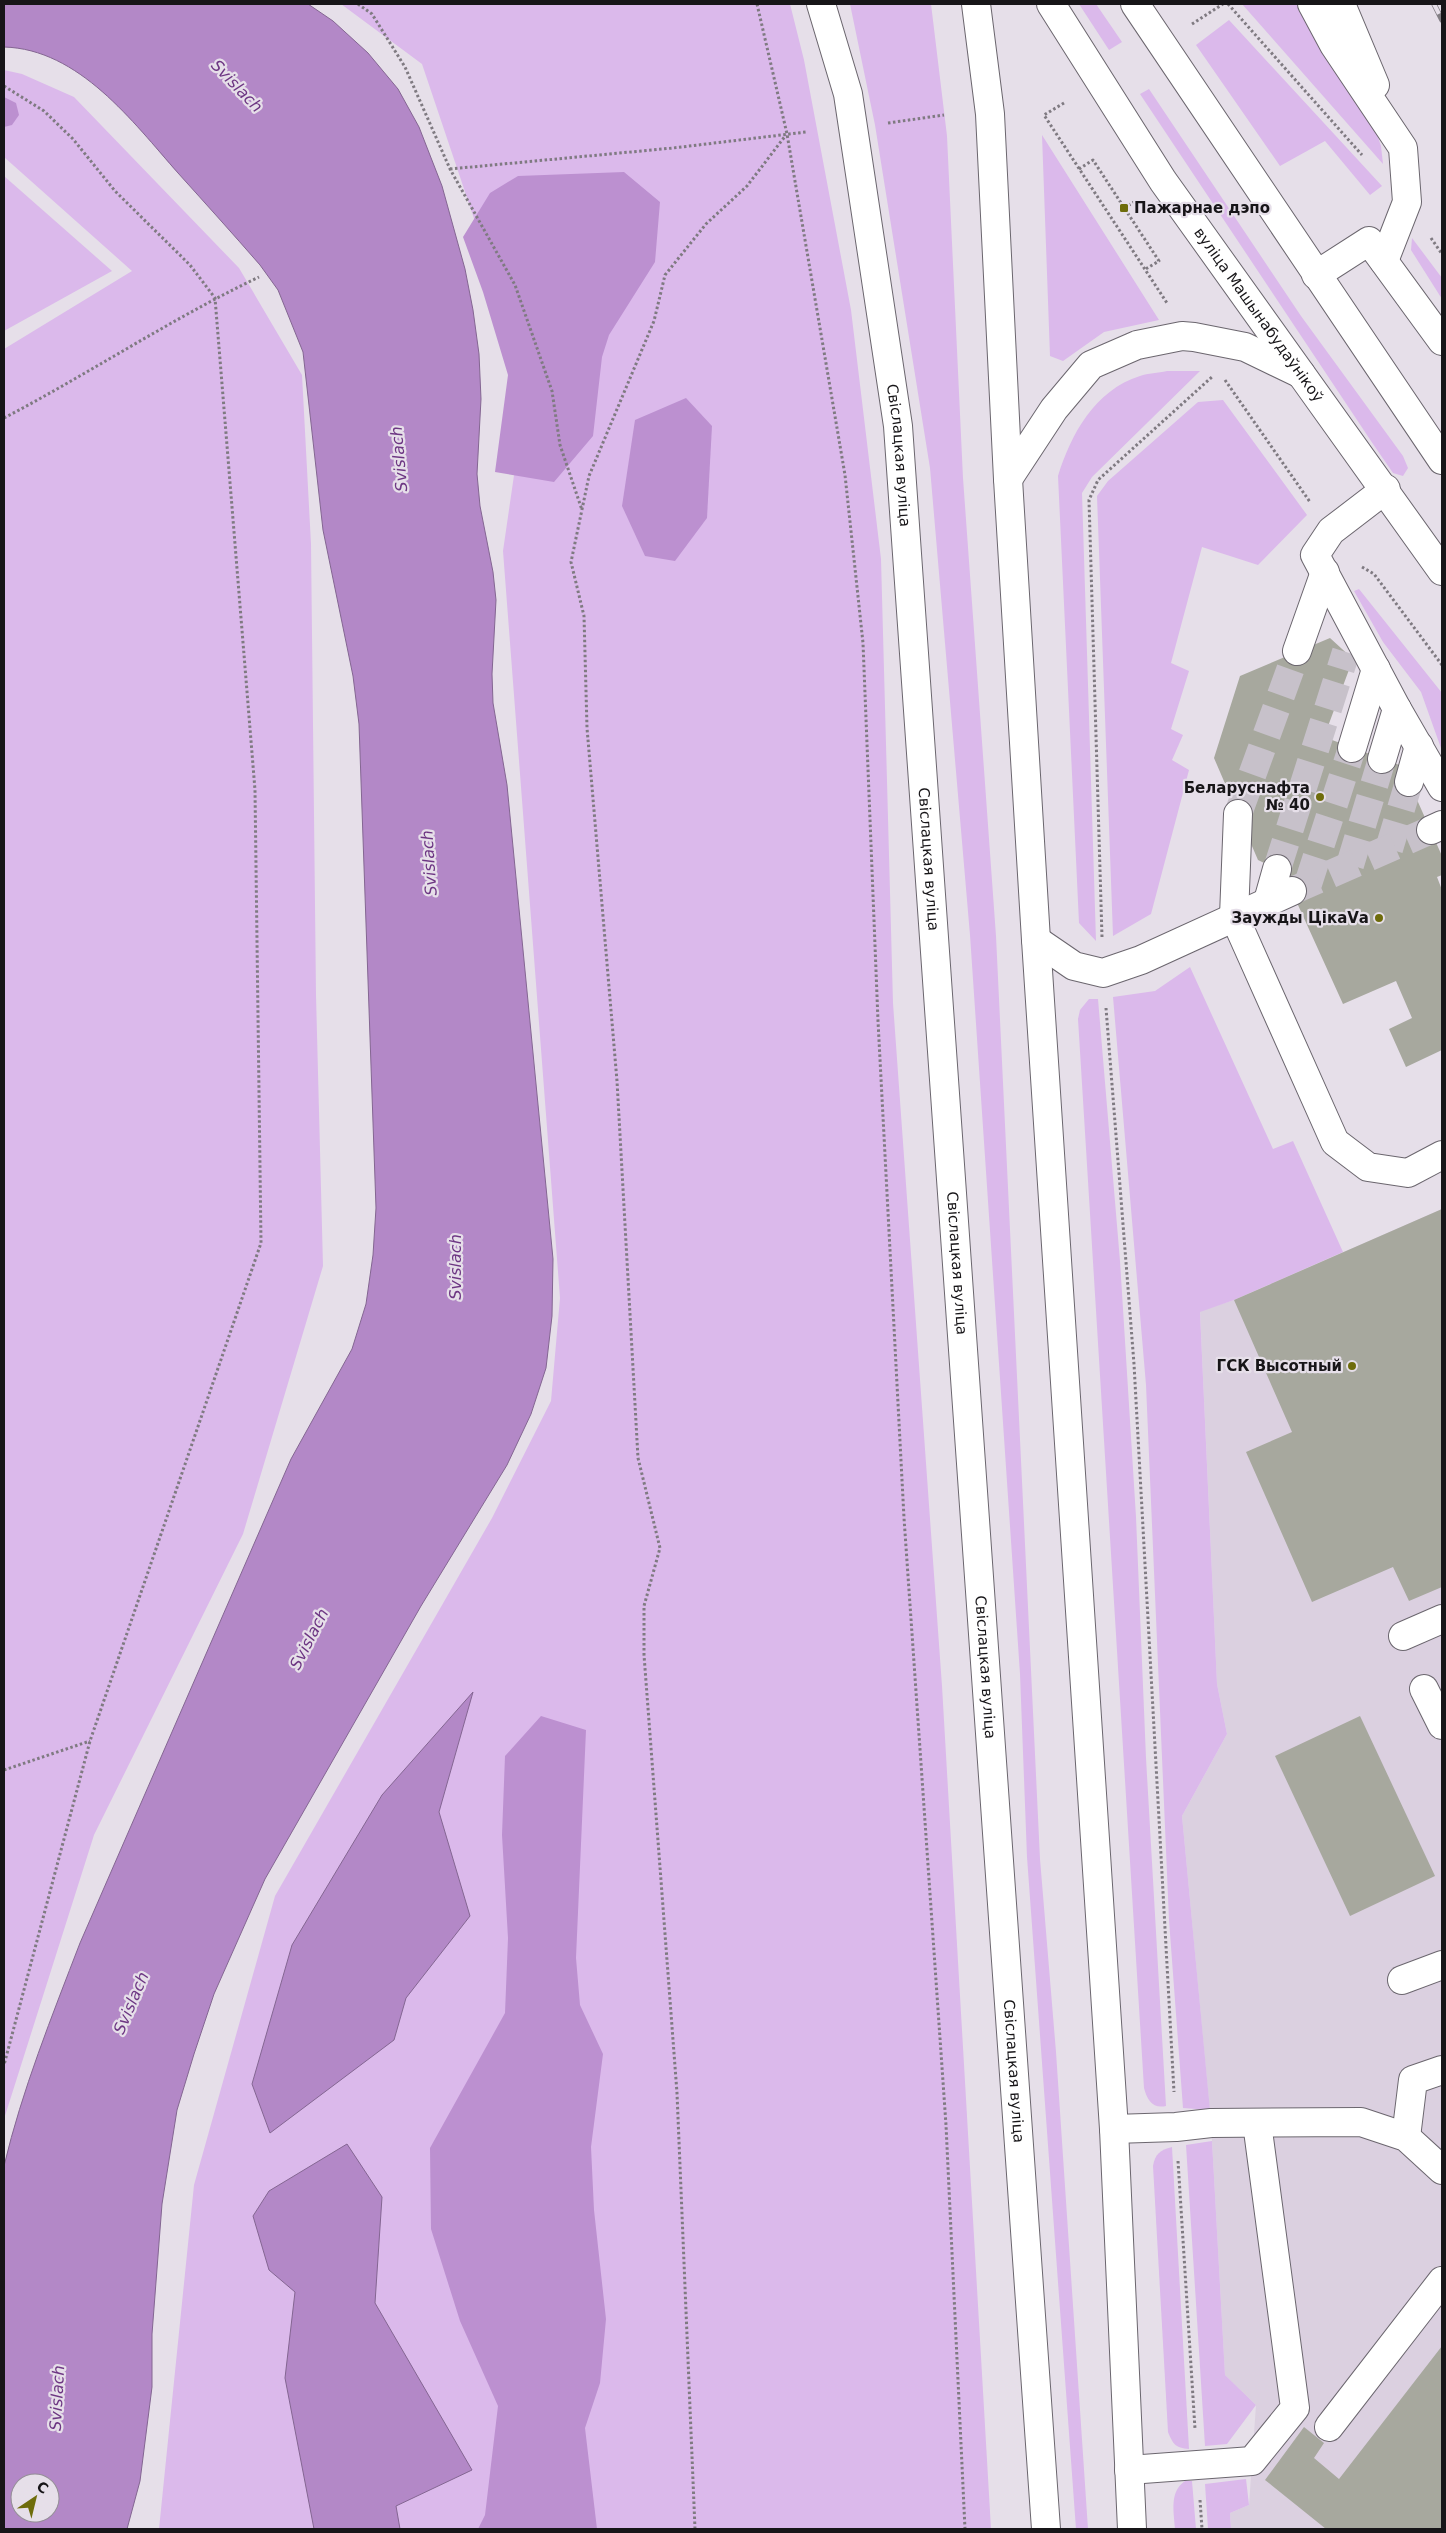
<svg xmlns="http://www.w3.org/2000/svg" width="1446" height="2533" font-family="'DejaVu Sans',sans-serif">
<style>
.built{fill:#dbd0e0}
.green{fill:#dbb9eb}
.forest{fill:#bc90d0}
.water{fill:#b388c7;stroke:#846692;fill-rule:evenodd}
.building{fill:#a7a89e}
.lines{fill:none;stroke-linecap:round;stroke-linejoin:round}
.minor-tunnel{stroke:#c7c1ca;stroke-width:28;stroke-dasharray:28 14;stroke-linecap:butt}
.minor-casing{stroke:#6b666e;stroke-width:30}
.major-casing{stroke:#6b666e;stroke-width:30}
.path{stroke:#7f7a81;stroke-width:3;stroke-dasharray:2.5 2.5;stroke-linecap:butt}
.minor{stroke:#fff;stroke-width:28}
.major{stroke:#fff;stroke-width:28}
.rail-casing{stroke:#827e84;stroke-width:5.5}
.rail{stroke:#e6dfe9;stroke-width:4;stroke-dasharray:11;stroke-linecap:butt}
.poi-dot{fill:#6e6c0b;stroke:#e6dfe9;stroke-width:2}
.labels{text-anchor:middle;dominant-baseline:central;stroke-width:4.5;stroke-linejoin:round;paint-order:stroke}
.poi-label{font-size:15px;font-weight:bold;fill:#171518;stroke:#e6dfe9;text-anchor:end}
.street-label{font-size:15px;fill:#171518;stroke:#e6dfe9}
.water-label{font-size:16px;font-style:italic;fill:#6d3683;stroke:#e6dfe9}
</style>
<rect width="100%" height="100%" fill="#e6dfe9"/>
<!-- built -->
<polygon class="built" points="1442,1209 1442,2529 1231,2529 1230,2513 1249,2505 1256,2405 1225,2375 1211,2123 1182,1816 1227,1734 1217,1684 1200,1311 1234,1300"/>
<!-- green -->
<g class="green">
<polygon points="341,4 790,4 804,60 851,310 881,559 893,1003 942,1686 991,2529 159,2529 194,2185 275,1896 492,1518 551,1401 560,1298 503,551 528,379 422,64"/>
<polygon points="850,4 931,4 947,136 963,478 996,936 1040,1859 1056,2052 1088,2529 1076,2529 1027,1857 1020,1674 970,935 930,468 875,125"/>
<polygon points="1079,4 1096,4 1122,42 1109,50"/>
<polygon points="1242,4 1299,4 1373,123 1381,146 1383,164"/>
<polygon points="1229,20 1382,186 1370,195 1325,141 1280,166 1196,45"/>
<polygon points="4,70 22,74 74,97 239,268 302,375 311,544 316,995 323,1266 243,1534 94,1835 4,2119 4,349 132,271 4,157"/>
<polygon points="1149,89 1301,316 1403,456 1408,468 1403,476 1393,473 1373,444 1140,94"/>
<polygon points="1042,135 1159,320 1104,332 1063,361 1050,356"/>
<polygon points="4,176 112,271 4,331"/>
<polygon points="1412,238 1442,278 1442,299 1411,250"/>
<path d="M 1167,371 L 1200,371 L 1092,477 L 1082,493 L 1096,941 L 1079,923 L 1058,476 C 1071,434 1095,390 1140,376 C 1148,373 1158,373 1167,371 Z"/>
<polygon points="1223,400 1307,515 1258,565 1202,547 1171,663 1189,671 1171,729 1183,735 1172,760 1189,770 1151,914 1113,936 1097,496 1108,481 1198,402"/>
<polygon points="1359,589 1442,693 1442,751 1421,692 1383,642 1354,591"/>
<polygon points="1190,967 1273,1149 1293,1141 1343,1252 1234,1300 1200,1312 1217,1684 1227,1734 1182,1816 1210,2110 1183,2108 1169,1920 1146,1385 1113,997 1155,991"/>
<path d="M 1089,999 L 1098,999 L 1120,1261 L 1136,1517 L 1146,1758 L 1166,2106 C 1153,2109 1147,2100 1144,2088 L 1078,1019 L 1080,1010 Z"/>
<polygon points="1212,2141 1225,2375 1256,2405 1227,2444 1205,2446 1186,2145"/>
<path d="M 1172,2147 L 1189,2449 C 1175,2448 1173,2444 1168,2432 L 1153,2166 C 1155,2154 1160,2150 1172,2147 Z"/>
<polygon points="1246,2479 1249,2505 1230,2513 1231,2529 1208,2529 1205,2484"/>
<path d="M 1185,2481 L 1192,2481 L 1196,2529 L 1175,2529 C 1174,2512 1169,2492 1185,2481 Z"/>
</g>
<!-- forest -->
<g class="forest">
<polygon points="4,97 16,103 19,115 12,125 4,127"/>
<polygon points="624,172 660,202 655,262 609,335 602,357 593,436 554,482 495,472 508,375 483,292 463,237 490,193 518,176"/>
<polygon points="686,398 712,426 707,518 675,561 645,556 622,506 635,420"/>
<polygon points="541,1716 586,1730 576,1958 580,2005 603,2054 591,2147 594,2210 606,2319 600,2383 585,2428 597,2529 478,2529 485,2515 498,2406 460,2321 431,2229 430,2148 505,2013 508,1938 502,1835 505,1756"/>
</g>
<!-- water -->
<g class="water">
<path d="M 4,4 L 308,4 L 333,21 L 368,53 L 398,89 L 419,127 L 442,186 L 465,269 L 473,310 L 479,354 L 481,399 L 477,474 L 480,506 L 493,572 L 496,600 L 492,674 L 493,703 L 507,785 L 553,1259 L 552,1316 L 546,1368 L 531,1414 L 507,1465 L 421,1606 L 265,1879 L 214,1994 L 194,2054 L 177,2110 L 162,2204 L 152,2334 L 152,2387 L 140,2481 L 127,2529 L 4,2529 L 4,2166 C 22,2090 52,2016 80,1943 L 291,1459 L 352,1349 L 366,1304 L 373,1255 L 376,1208 L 359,724 L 353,676 L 323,530 L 303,352 L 278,290 L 260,265 C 233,234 206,204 178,173 C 133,122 79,49 4,47 ZM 20,2483 L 50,2483 L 50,2513 L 20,2513 Z"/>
<polygon points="473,1692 439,1812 470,1916 406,1998 394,2040 270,2133 252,2084 292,1945 382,1795"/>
<polygon points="347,2144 382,2197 375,2303 472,2470 396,2506 400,2529 314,2529 285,2378 295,2292 269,2270 253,2216 269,2191"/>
</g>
<!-- building -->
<g class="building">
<polygon points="1330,638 1353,659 1324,737 1402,766 1442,856 1442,875 1437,877 1442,890 1442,1050 1406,1067 1389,1029 1412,1018 1396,981 1343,1004 1283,872 1258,860 1214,758 1240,676"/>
<polygon points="1442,1209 1442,1587 1409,1601 1393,1567 1312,1602 1246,1452 1292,1432 1234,1300"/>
<polygon points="1360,1716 1435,1876 1350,1916 1275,1756"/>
<polygon points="1442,2346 1442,2529 1326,2529 1265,2480 1304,2427 1324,2443 1314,2458 1339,2479"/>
</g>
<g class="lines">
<!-- minor-tunnel -->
<g class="minor-tunnel">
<polyline points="1238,814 1297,651"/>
<polyline points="1389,849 1409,782"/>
<polyline points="1350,865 1382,759"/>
<polyline points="1277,869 1346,652"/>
<polyline points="1308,884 1352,748"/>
<polyline points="1292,891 1431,830"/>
</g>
<!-- minor casing -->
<g class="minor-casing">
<g id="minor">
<polyline points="1312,4 1334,45 1403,148 1407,202 1384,261"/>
<polyline points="1341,4 1375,85"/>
<polyline points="1316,275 1369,241 1442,341"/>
<polyline points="1386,489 1331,531 1315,555 1397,709 1442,787"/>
<polyline points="1297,651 1325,572"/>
<polyline points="1352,748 1376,669"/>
<polyline points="1382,759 1397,709"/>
<polyline points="1409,782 1419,746"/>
<polyline points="1238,814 1234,916 1335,1142 1368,1167 1408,1173 1442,1155"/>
<polyline points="1431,830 1442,825"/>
<polyline points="1268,901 1277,869"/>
<polyline points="1036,940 1074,966 1103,973 1141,960 1292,891"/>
<polyline points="1403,1636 1442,1619"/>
<polyline points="1424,1689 1442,1725"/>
<polyline points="1402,1980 1442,1965"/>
<polyline points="1114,2129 1176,2127 1211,2123 1361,2122 1406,2137 1442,2170"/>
<polyline points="1406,2137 1413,2080 1442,2070"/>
<polyline points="1329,2427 1442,2281"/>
<polyline points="1129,2470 1252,2461 1295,2408 1257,2123"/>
</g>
</g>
<!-- major casing -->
<g class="major-casing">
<g id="major">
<path id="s1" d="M 821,4 L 848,94 L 898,426 L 1046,2529"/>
<polyline points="976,4 990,114 1008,479 1036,940 1114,2129 1132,2529"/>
<path id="s2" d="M 1051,4 L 1163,181 L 1442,571"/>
<polyline points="1135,4 1442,460"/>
<polyline points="1008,479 1054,409 1091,365 1137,345 1182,336 1194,337 1245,347 1301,374"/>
</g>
</g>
<!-- path -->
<g class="path">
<polyline points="358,4 372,14 405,67 450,169 515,285 552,391 560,445 582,510"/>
<polyline points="757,4 787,134 845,475 863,643 878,1021 904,1518 946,2125 965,2529"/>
<polyline points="1228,4 1362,155"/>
<polyline points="1192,24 1223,4"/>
<polyline points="4,86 44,111 73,139 115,191 190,265 215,298 255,790 261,1243 90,1741 4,2065"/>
<polyline points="1064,103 1044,115 1167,303"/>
<polyline points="888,123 944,115"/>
<polyline points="450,169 673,148 806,132"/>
<polyline points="1079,169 1093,160 1159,261 1144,270"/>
<polyline points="1124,208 1134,202"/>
<polyline points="1431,238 1442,254"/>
<polyline points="1225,380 1310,502"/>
<path d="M 4,418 C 90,373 171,319 259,277"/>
<polyline points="1362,567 1374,574 1442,665"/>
<polyline points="1102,937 1089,500 1098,480 1213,376"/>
<polyline points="1106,1008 1134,1364 1174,2092"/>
<polyline points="4,1770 90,1741"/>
<polyline points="1178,2161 1195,2429"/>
<polyline points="1200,2500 1202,2529"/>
<polyline points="695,2529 677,2093 644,1655 644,1606 660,1548 638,1458 617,1081 587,728 584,616 571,562 589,476 654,321 665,275 706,224 747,186 786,135"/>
</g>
<!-- minor -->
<use href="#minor" class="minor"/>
<!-- major -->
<use href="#major" class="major"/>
<!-- rail casing -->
<g class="rail-casing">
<polyline id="rail" points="1434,4 1442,20"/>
</g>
<!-- rail -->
<use href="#rail" class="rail"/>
</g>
<!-- markers -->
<g class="poi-dot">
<rect x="1119" y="203" width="10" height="10" rx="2.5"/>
<circle cx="1320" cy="797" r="5"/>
<circle cx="1379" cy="918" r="5"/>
<circle cx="1352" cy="1366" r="5"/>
</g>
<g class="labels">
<!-- poi labels -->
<g class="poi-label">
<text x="1134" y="208" text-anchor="start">Пажарнае дэпо</text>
<text x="1310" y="788">Беларуснафта<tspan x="1310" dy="17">№ 40</tspan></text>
<text x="1369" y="918">Заужды ЦікаVа</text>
<text x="1342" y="1366">ГСК Высотный</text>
</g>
<!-- street labels -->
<g class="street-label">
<text stroke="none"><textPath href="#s2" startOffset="374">вуліца Машынабудаўнікоў</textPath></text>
<text stroke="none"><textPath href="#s1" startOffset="459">Свіслацкая вуліца</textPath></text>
<text stroke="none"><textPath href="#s1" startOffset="864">Свіслацкая вуліца</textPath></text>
<text stroke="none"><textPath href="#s1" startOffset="1269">Свіслацкая вуліца</textPath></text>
<text stroke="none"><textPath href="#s1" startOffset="1674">Свіслацкая вуліца</textPath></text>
<text stroke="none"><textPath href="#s1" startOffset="2079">Свіслацкая вуліца</textPath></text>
</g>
<!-- water labels -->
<g class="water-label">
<text transform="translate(237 86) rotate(46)">Svislach</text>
<text transform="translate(399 459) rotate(-95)">Svislach</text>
<text transform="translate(429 863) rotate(-94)">Svislach</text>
<text transform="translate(455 1267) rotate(-90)">Svislach</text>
<text transform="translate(309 1639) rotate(-63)">Svislach</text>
<text transform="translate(131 2003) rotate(-67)">Svislach</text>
<text transform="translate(57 2398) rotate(-87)">Svislach</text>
</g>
</g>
<!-- border -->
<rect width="1446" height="2533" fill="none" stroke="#171518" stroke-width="10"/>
<!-- north arrow -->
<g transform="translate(35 2498) rotate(35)"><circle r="24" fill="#e6dfe9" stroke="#938e95"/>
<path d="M0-4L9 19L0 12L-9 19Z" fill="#6e6c0b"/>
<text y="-8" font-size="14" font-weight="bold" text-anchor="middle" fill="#171518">С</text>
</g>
</svg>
